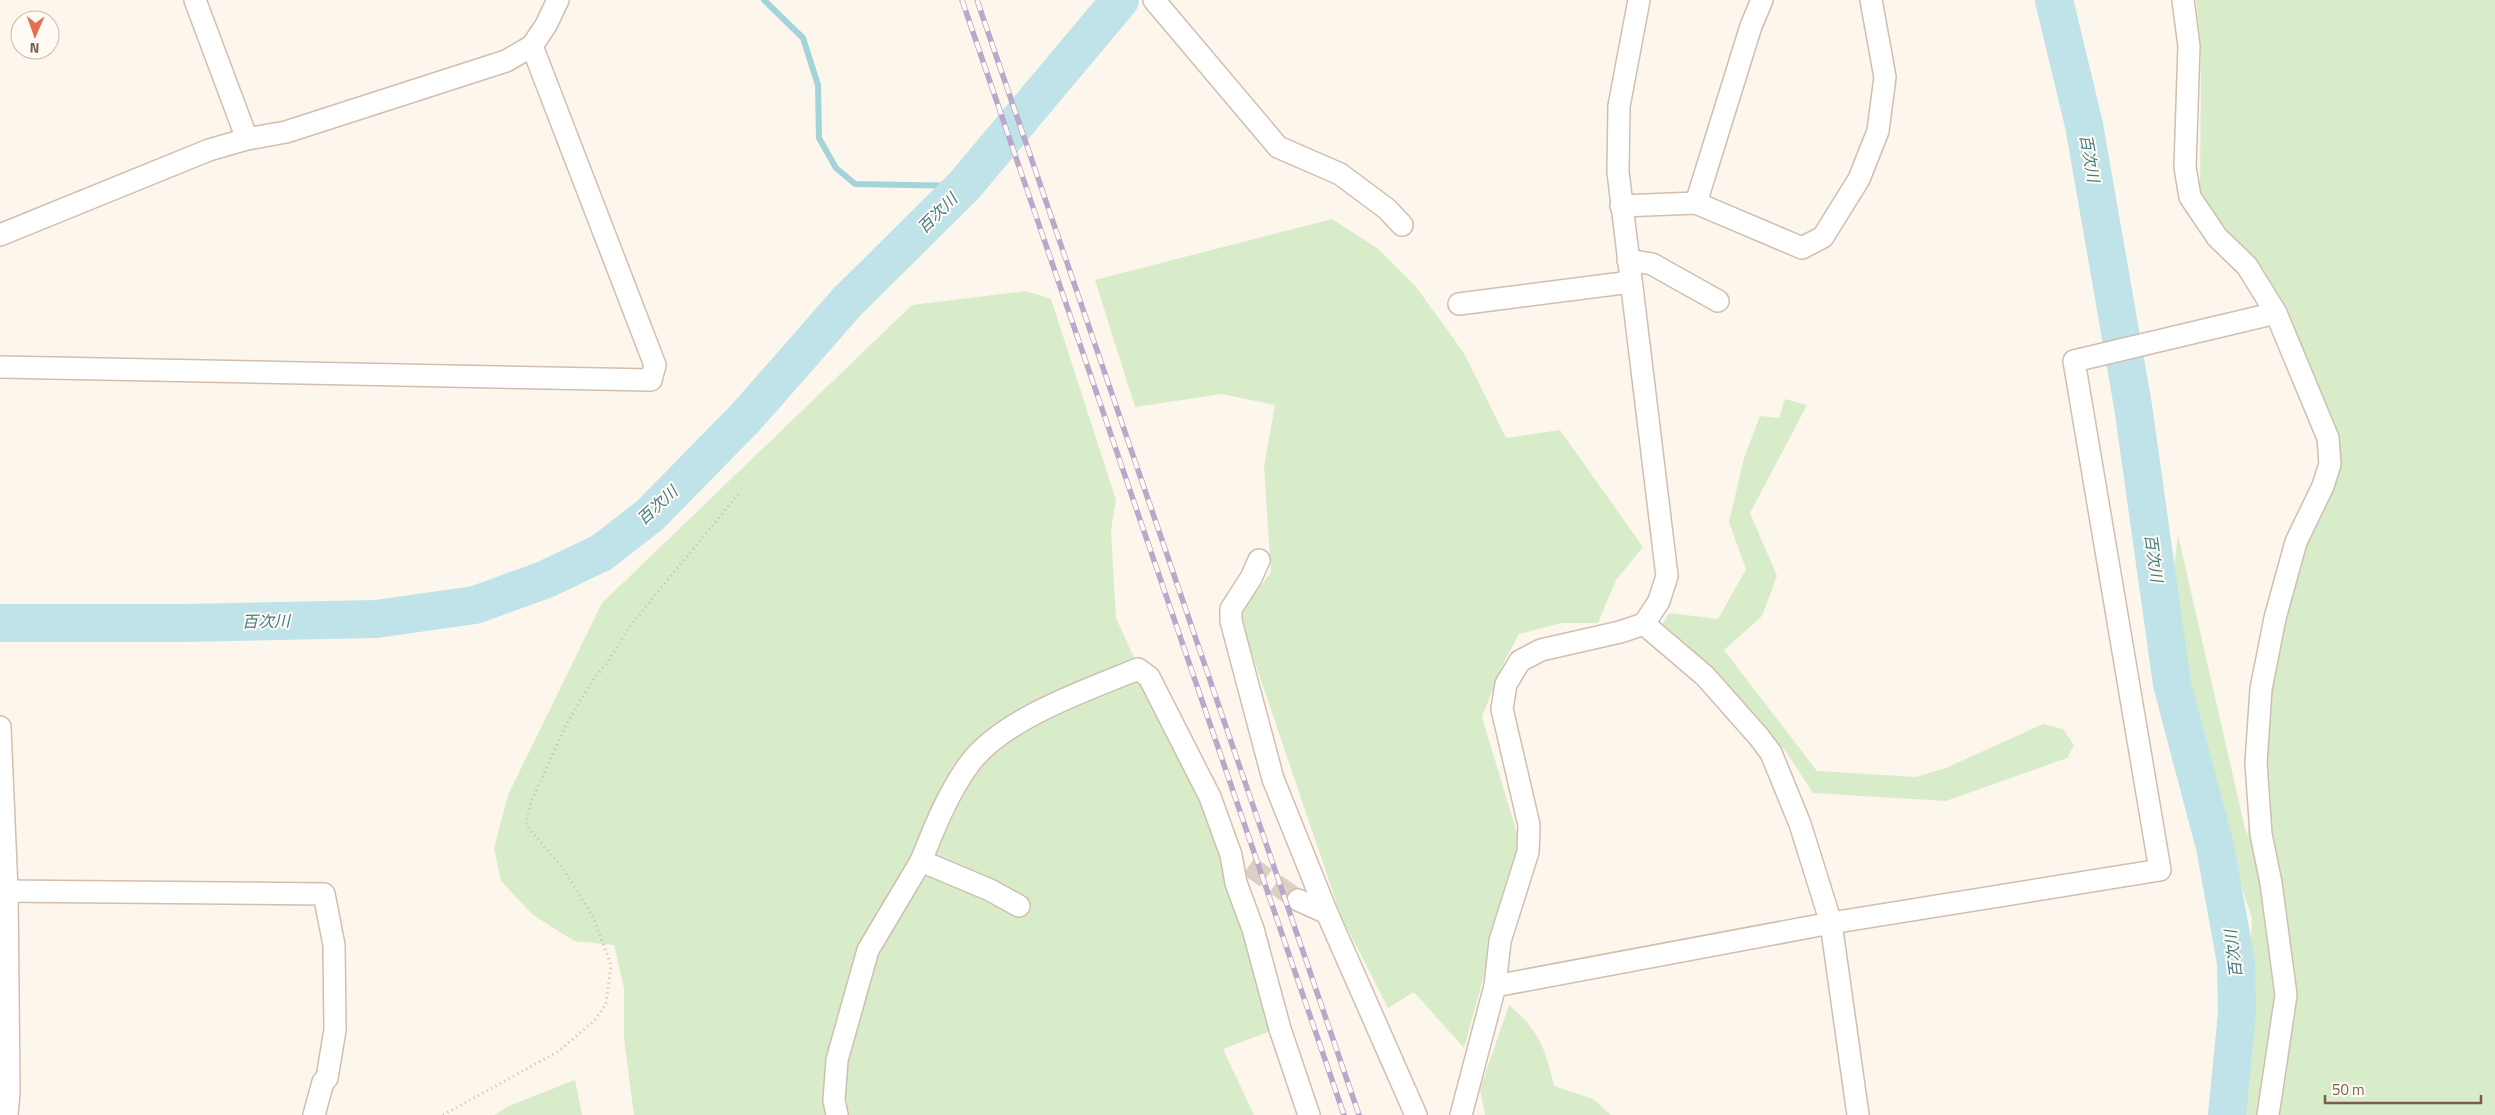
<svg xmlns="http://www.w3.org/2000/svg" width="2495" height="1115" font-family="'Titillium Web','Noto Sans JP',sans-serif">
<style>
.green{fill:#d8ecc9}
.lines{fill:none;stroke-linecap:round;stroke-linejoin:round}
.stream{stroke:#a5d3da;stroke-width:6}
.river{stroke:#bfe3e8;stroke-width:38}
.street-tunnel{stroke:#dcd0c4;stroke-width:21;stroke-dasharray:21 11;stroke-linecap:butt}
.street-casing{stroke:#d1beb0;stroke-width:24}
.path{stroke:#d9b8a5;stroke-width:3;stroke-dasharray:1 4;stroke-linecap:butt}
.street{stroke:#fff;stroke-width:21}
.rail-casing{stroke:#b9a8c9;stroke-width:5.5}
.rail{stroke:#fffaf3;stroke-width:4;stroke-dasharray:11;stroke-linecap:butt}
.labels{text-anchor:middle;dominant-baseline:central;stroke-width:4;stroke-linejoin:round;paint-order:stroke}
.water-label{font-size:16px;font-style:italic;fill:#437c86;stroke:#fffaf3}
</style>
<rect width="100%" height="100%" fill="#fdf6ec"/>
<!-- green -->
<g class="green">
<polygon points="2196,0 2495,0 2495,1115 2242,1115 2252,918 2209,790 2169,610 2178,535 2247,837 2270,688 2294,577 2335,468 2280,302 2200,196 2201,47"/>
<polygon points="1332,219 1377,248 1416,287 1464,353 1506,438 1560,430 1643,547 1616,580 1598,623 1561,623 1519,634 1501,668 1482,717 1518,836 1518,853 1464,1048 1414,992 1388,1008 1341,916 1245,633 1242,611 1271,572 1264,467 1275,405 1222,394 1135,407 1095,280"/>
<polygon points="1026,291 1051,299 1116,500 1111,530 1116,618 1220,845 1273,1030 1223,1049 1254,1115 634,1115 624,1038 624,988 614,945 574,941 533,915 501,881 494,848 508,795 602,603 912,305"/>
<polygon points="1785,399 1807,405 1750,513 1777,576 1762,616 1724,650 1817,771 1916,777 1946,768 2043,724 2063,729 2074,745 2067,758 1946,801 1813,793 1787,753 1721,677 1660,628 1669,613 1718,619 1746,569 1729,522 1744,458 1760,416 1779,418"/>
<path d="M 1509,1005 C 1540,1032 1545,1048 1554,1086 L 1593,1099 L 1611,1115 L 1485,1115 L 1480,1089 Z"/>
<polygon points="575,1080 582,1115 494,1115 509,1106"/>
</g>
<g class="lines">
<!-- stream -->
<polyline class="stream" points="764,0 803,38 818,85 819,138 836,168 855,184 964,186"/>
<!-- river -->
<g class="river">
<polyline points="2054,0 2084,125 2133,406 2172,684 2215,847 2236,962 2237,1013 2227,1115"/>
<polyline points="0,623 187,623 376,619 475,605 544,580 601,553 650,515 747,416 847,302 964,186 1120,0"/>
</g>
<!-- street-tunnel -->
<polyline class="street-tunnel" points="1249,866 1298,900"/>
<!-- street casing -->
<g class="street-casing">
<g id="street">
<polyline points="195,0 247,139"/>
<polyline points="1154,0 1278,147 1340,174 1387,209 1402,225"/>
<polyline points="2183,0 2189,46 2185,167 2190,197 2217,237 2247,266 2276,313 2328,438 2330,464 2323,486 2296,542 2275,618 2261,689 2256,763 2261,834 2271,883 2286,995 2268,1115"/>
<polyline points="1696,203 1751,26 1762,0"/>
<polyline points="1621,206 1696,203 1802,248 1823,237 1859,179 1878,131 1885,77 1871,0"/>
<polyline points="0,235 209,150 247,139 286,132 506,61 532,46 546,25 558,0"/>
<polyline points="1628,260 1652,264 1718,301"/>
<polyline points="1459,304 1631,282"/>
<polyline points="0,367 651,380 655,365 532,46"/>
<polyline points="1259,560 1251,578 1231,609 1231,621 1273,779 1327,913"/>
<polyline points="1644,624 1705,676 1759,737 1771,753 1800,824 1831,923 1858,1115"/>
<polyline points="0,727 7,891 9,1092 7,1115"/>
<path d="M 921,861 C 935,826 948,793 970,763 C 1004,718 1087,690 1138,669 L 1149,677 L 1210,797 L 1231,855 L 1236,883 L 1253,929 L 1280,1029 L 1309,1115"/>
<polyline points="0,891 324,894 334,945 335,1030 327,1078 323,1082 314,1115"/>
<polyline points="1298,900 1327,913 1416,1115"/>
<polyline points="1495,986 1831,923 2160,870 2074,361 2276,313"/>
<polyline points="837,1115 834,1100 837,1060 868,950 921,861 990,890 1019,906"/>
<polyline points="1461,1115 1495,986 1500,941 1528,852 1529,825 1502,709 1506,684 1520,661 1541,650 1620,632 1644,624 1659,601 1667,576 1618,172 1619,106 1639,0"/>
</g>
</g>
<!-- path -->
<polyline class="path" points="443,1115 559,1051 596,1019 606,1004 611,965 593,917 562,867 526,825 531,802 565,727 594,678 608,662 629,627 740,492"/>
<!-- street -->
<use href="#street" class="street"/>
<!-- rail casing -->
<g class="rail-casing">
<g id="rail">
<polyline points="962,0 1344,1115"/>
<polyline points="977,0 1359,1115"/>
</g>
</g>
<!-- rail -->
<use href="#rail" class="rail"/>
</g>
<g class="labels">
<!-- water labels -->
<g class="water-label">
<text transform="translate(2090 158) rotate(80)">百次川</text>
<text transform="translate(937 213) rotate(-45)">百次川</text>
<text transform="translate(657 505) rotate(-43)">百次川</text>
<text transform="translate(2154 558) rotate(82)">百次川</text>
<text transform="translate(266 621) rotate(-1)">百次川</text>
<text transform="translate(2233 954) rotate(-97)">百次川</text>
</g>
</g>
<!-- north arrow -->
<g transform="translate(35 35) rotate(182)"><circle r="24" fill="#fffaf3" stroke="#cabbb1"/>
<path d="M0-4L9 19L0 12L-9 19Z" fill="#e76f51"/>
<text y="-8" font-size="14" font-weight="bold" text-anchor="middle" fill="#7a5c4d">N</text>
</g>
<!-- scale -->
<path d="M2325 1095v8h156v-8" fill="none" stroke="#7a5c4d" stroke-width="2.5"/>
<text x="2332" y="1095" font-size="15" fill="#7a5c4d" stroke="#fffaf3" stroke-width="4" paint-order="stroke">50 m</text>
</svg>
